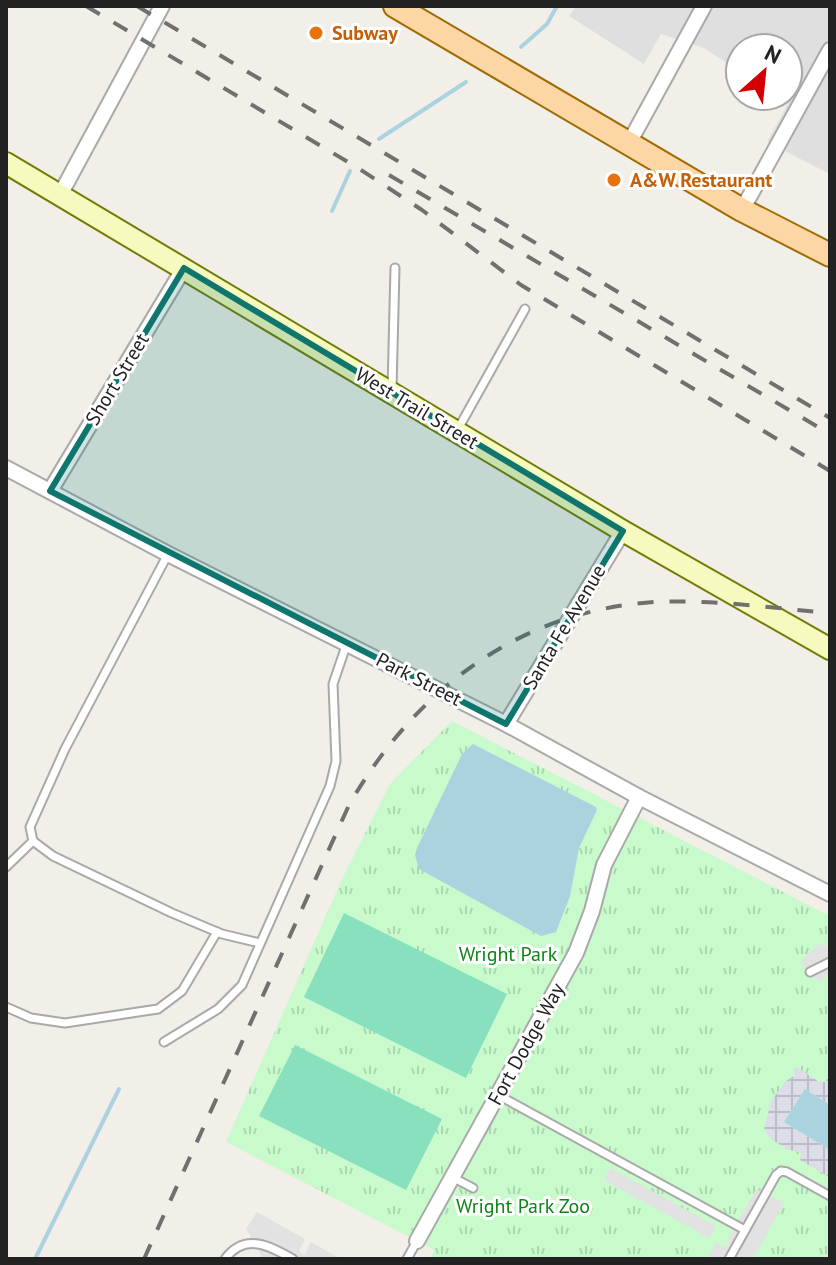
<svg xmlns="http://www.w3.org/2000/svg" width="836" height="1265" font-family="'PT Sans',sans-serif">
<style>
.residential{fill:#e0dfdf}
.park{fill:url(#park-tufts)}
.pitch{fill:#88e0be}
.parking{fill:#e2e2e2}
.plaza{fill:url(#plaza-grid)}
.water{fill:#aad3df}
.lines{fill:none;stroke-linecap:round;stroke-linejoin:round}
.stream{stroke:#aad3df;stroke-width:4}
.lane-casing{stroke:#a9a9a9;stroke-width:11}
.street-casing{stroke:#a9a9a9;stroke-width:18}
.secondary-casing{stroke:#707d05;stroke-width:24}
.primary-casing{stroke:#a06b00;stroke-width:26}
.lane{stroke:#fff;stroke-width:7}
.street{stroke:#fff;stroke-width:14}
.secondary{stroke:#f7fabf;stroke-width:20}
.primary{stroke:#fcd6a4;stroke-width:22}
.rail{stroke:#707070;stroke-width:4;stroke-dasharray:16 16;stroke-linecap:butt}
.marked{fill:#0f766e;fill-opacity:0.2;stroke:#0f766e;stroke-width:6;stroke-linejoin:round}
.food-dot{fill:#e8710a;stroke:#fff;stroke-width:3}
.labels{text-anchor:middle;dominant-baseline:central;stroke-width:6;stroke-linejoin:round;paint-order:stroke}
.food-label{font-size:20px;font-weight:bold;fill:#c56008;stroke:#fff;text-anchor:start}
.street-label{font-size:20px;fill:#222;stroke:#fff}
.park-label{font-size:20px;fill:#0c8416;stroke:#fff}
</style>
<defs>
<pattern id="park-tufts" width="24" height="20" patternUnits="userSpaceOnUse" patternTransform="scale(2)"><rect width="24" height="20" fill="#c8facc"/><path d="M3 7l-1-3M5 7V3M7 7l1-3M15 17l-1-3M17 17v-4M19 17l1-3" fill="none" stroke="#acd6af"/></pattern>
<pattern id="plaza-grid" width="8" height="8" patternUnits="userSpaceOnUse" patternTransform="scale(2)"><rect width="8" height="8" fill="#dddde8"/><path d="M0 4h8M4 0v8" fill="none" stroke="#bdbdc7"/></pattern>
</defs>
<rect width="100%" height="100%" fill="#f2efe9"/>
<!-- residential -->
<polygon class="residential" points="576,6 830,6 830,174 767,142 788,104 777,96 788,96 788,48 740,48 740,72 704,48 661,34 644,64 569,16"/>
<!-- park -->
<polygon class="park" points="452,721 830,916 830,1259 430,1259 434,1250 226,1142 343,877 390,784"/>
<!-- pitch -->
<g class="pitch">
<polygon points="344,913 507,994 466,1078 304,997"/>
<polygon points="295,1045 442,1119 406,1190 259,1116"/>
</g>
<!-- parking -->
<g class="parking">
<polygon points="819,944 830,947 830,973 819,982 800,962"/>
<polygon points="610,1168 716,1226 709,1238 604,1180"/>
<polygon points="756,1189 784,1203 753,1259 707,1259 716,1243 725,1247 728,1245 728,1239"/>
<polygon points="257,1212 305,1239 299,1251 304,1255 311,1242 341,1259 263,1259 246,1229"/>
</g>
<!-- plaza -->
<polygon class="plaza" points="797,1067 819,1082 825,1082 830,1075 830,1105 805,1089 784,1122 830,1150 829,1177 800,1160 801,1153 787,1149 771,1139 764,1129 771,1101 786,1081 795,1075 793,1070"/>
<!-- water -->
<g class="water">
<polygon points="473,744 596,807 597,810 579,848 570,896 556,932 541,936 419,869 415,855 417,848 462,754"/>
<polygon points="805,1089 830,1105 830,1150 784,1122"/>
</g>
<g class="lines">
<!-- stream -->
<g class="stream">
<polyline points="521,47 547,24 557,6"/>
<polyline points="379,139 466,82"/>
<polyline points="332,211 350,171"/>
<polyline points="35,1259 119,1089"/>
</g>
<!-- lane casing -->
<g class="lane-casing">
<g id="lane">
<polyline points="392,389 395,268"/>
<polyline points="458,429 525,309"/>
<polyline points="168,554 65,749 30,827 33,841 53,856 172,913 222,934 260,943"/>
<polyline points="6,867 33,841"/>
<polyline points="810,972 830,962"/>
<polyline points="6,1007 31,1018 65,1023 158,1009 182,991 217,932"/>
<polyline points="164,1042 218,1009 242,985 330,786 336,761 333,684 347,643"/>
<polyline points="498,1095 745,1230"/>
<polyline points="452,1177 473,1188"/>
<path d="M 225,1259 C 245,1232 270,1246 293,1259"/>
<polyline points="407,1259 417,1241"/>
<polyline points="729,1259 776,1175 781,1171 787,1172 830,1196"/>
</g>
</g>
<!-- street casing -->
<g class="street-casing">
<g id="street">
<polyline points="629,143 704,6"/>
<polyline points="60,195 162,6"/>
<polyline points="742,210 830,50"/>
<polyline points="6,468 168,554 506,724 639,797 830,894"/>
<polyline points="50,491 184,268"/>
<polyline points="506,724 623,531"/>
<polyline points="417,1241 576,953 592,911 604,865 639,797"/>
</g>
</g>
<!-- secondary casing -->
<g class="secondary-casing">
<polyline id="secondary" points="6,163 623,531 830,649"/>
</g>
<!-- primary casing -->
<g class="primary-casing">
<polyline id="primary" points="395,6 742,210 830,255"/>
</g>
<!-- lane -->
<use href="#lane" class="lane"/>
<!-- street -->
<use href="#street" class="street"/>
<!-- secondary -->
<use href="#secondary" class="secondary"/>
<!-- primary -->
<use href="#primary" class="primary"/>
<!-- rail -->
<g class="rail">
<polyline points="86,6 358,168 422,210 521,285 830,471"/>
<polyline points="137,6 830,418"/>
<polyline points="389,175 830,434"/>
<path d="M 144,1259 L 349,805 C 415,690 519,611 654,602 C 712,599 772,608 830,613"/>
</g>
</g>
<!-- marked area -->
<path class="marked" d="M 184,268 L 623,531 L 506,724 L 50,491 Z"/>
<!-- markers -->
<g class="food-dot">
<circle cx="316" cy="33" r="8"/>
<circle cx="614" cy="180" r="8"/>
</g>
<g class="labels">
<!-- food labels -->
<g class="food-label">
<text x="332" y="33">Subway</text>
<text x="630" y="180">A&amp;W Restaurant</text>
</g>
<!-- street labels -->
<g class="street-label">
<text transform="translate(117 379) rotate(-59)">Short Street</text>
<text transform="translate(417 408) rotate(31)">West Trail Street</text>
<text transform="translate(564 627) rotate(-59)">Santa Fe Avenue</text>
<text transform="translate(419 679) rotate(27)">Park Street</text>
<text transform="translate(526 1044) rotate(-61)">Fort Dodge Way</text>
</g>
<!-- park labels -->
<g class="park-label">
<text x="508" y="954">Wright Park</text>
<text x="523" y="1206">Wright Park Zoo</text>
</g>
</g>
<!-- border -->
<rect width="836" height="1265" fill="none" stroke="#222222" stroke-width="16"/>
<!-- north arrow -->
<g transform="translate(764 72) rotate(27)"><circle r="38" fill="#ffffff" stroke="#a7a7a7" stroke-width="2"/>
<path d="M0-6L14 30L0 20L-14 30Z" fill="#d40000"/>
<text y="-12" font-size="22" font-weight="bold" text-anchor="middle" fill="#222222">N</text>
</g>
</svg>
